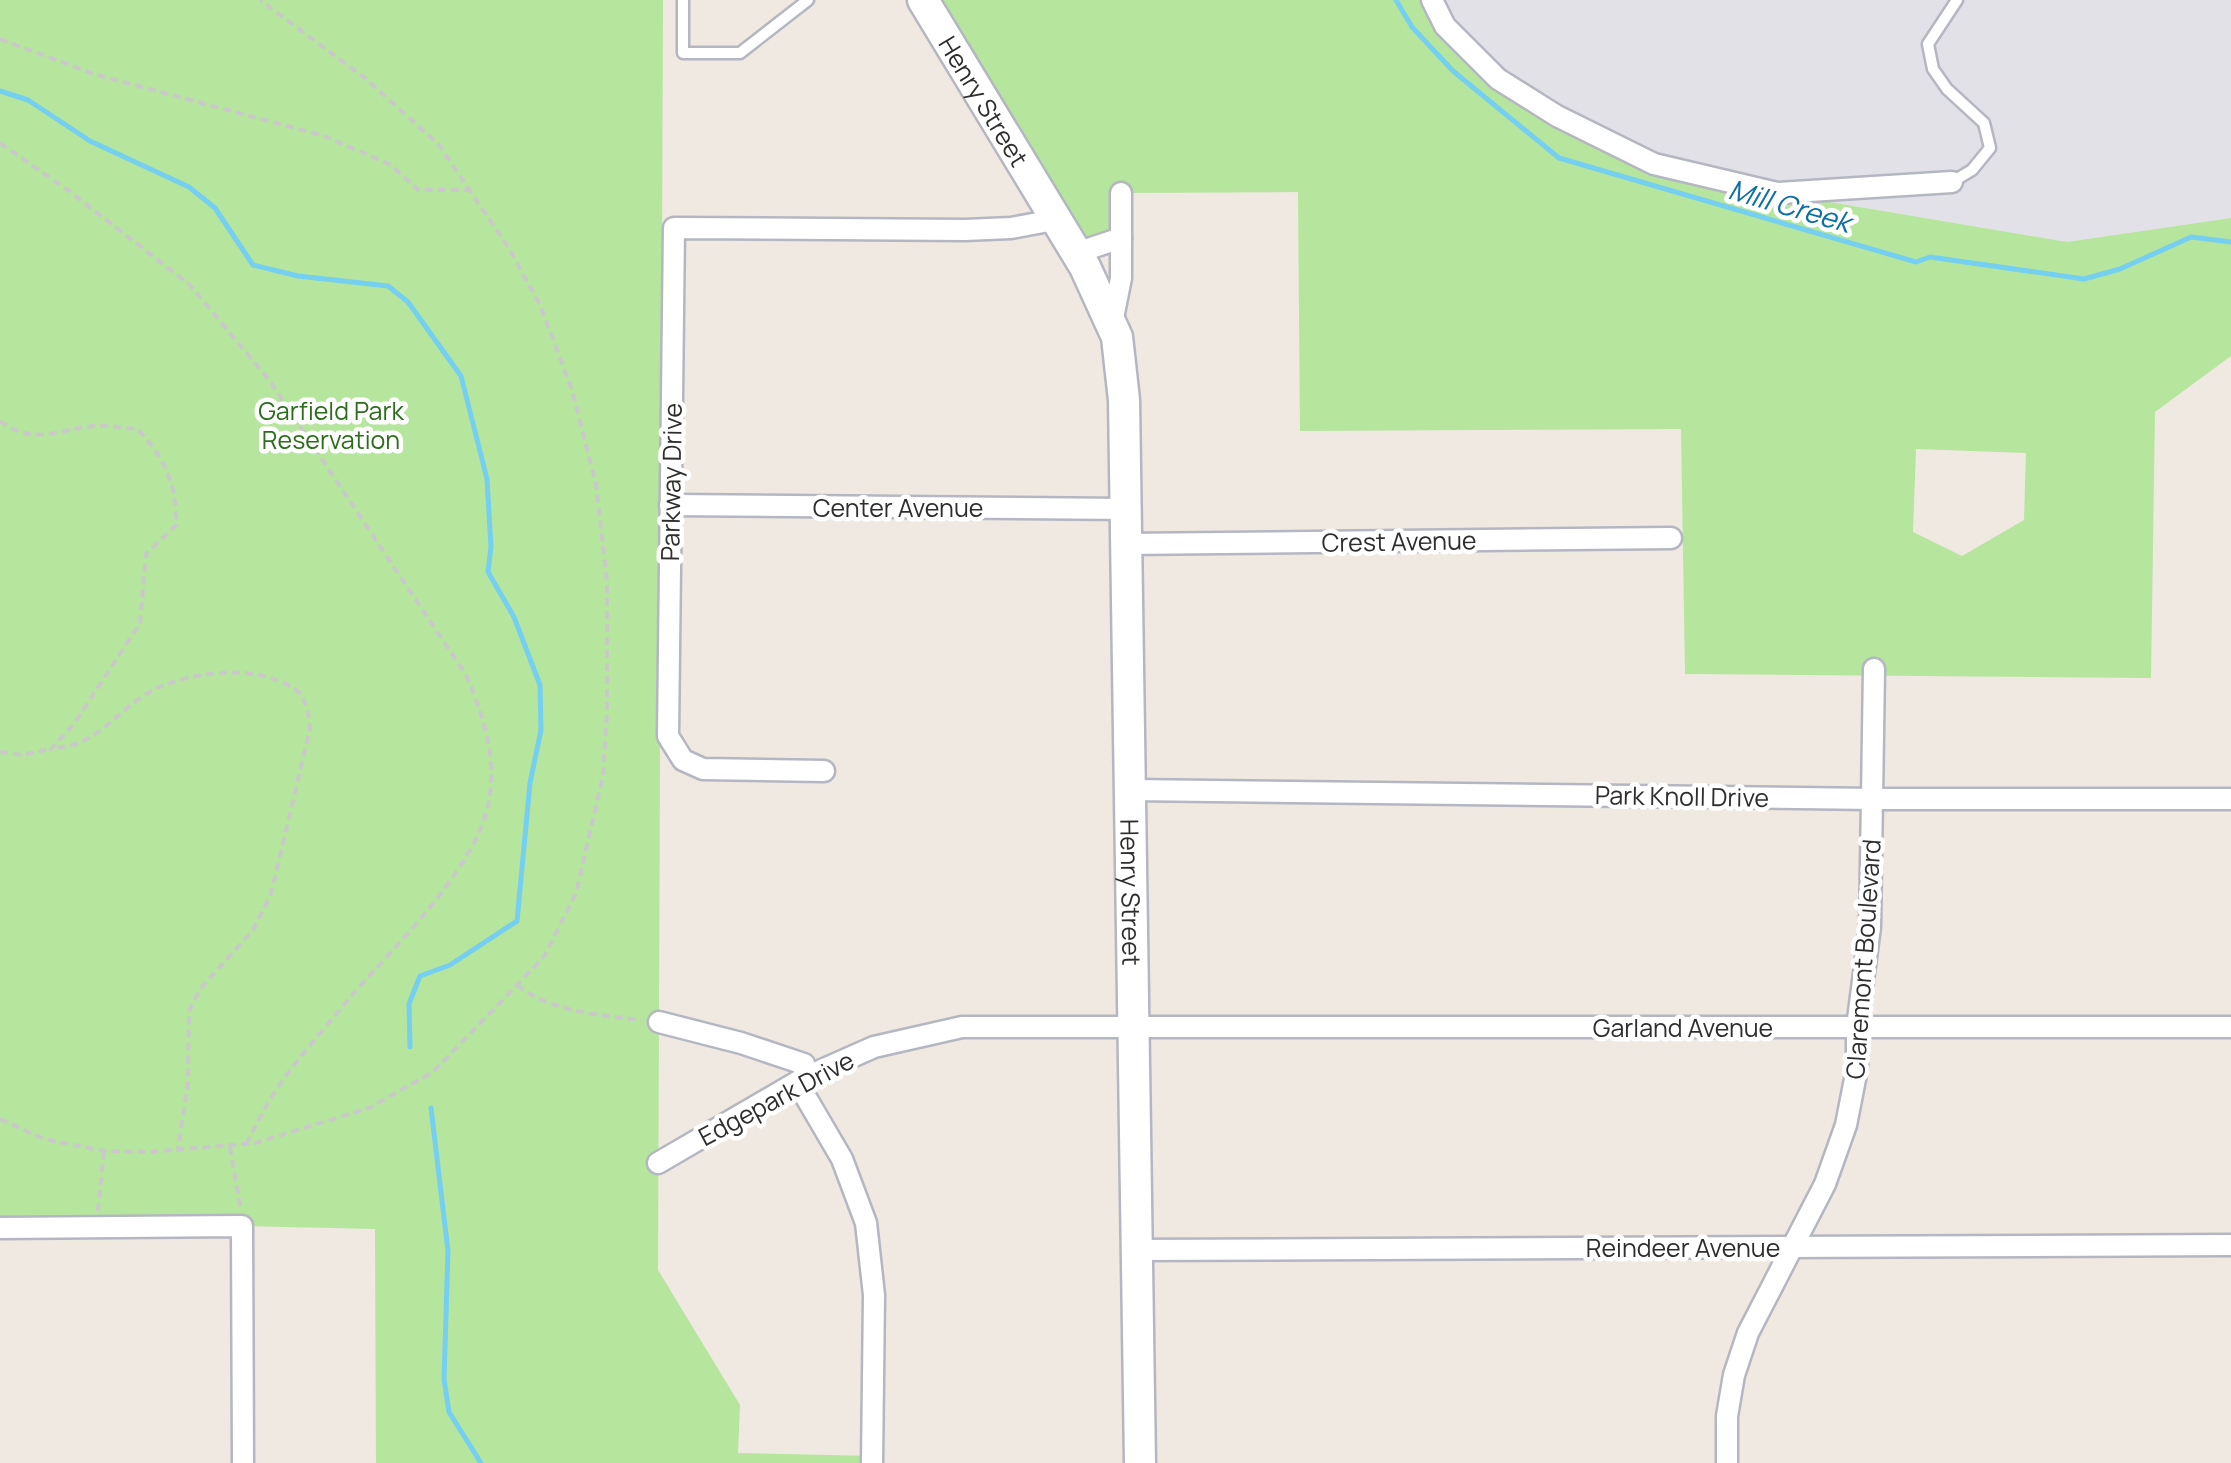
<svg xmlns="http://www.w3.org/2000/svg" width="2231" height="1463" font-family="Manrope,sans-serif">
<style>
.industrial{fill:#e3e1e8}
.green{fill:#b6e59e;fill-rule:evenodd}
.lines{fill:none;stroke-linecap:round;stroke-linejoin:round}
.stream{stroke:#75cff0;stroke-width:5}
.lane-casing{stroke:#b4b7c1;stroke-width:15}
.street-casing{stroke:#b4b7c1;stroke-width:25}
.secondary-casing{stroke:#b4b7c1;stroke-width:35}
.path{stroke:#c9c9c9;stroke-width:4;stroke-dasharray:8 5;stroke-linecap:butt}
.lane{stroke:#fff;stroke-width:10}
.street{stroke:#fff;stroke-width:20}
.secondary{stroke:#fff;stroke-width:30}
.labels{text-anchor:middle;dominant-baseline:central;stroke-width:9;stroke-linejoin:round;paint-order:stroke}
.street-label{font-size:25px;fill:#2e2e2e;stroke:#fff}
.park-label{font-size:25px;fill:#2c6e1b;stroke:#fff}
.water-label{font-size:28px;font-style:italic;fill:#0d6fa3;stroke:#fff}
</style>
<rect width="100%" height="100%" fill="#efe9e1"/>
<!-- industrial -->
<polygon class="industrial" points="1432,0 2231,0 2231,218 2067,242 1777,193 1654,164 1498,79"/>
<!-- green -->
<g class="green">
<polygon points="0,0 663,0 658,1270 740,1405 738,1453 872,1456 872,1463 376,1463 375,1229 242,1226 0,1228"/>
<path d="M 923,0 L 1432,0 L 1498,79 L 1654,164 L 1777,193 L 2067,242 L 2231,218 L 2231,356 L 2155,412 L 2151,678 L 1685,674 L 1681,429 L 1300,431 L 1298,192 L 1121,193 L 1121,238 L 1076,253 ZM 1916,449 L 2026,453 L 2024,520 L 1962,556 L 1913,532 Z"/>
</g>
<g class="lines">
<!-- stream -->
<g class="stream">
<polyline points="1396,0 1412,27 1453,71 1559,158 1916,262 1930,257 2084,279 2120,269 2191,237 2231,242"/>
<polyline points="0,91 28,100 90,141 189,187 215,208 253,265 298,276 388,286 408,302 461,376 487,479 491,547 488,572 514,617 540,685 541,730 530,783 517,921 450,965 420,976 409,1004 410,1047"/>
<polyline points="431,1108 448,1251 444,1379 449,1412 481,1463"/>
</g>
<!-- lane casing -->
<g class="lane-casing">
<g id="lane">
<polyline points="683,0 683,53 740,53 808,0"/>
<polyline points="1952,182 1972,170 1990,148 1984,123 1947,89 1933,69 1928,44 1957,0"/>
</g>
</g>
<!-- street casing -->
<g class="street-casing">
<g id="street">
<polyline points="1432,0 1445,26 1498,79 1557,116 1654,164 1777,193 1952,182"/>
<polyline points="1076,253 1121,238"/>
<polyline points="1112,323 1121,278 1121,193"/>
<polyline points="670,505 1126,509"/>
<polyline points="1126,544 1671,538"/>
<polyline points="824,771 703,769 683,760 668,736 674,228 965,230 1011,228 1054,220"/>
<polyline points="1132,790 1874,799 2231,799"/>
<polyline points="659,1022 741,1043 804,1064 804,1094 842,1159 866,1223 874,1295 872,1463"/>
<polyline points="658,1163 804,1078 874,1047 962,1027 2231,1027"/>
<polyline points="0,1228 242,1226 243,1463"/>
<polyline points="1136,1250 2231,1245"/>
<polyline points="1727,1463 1727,1416 1734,1375 1748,1333 1825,1184 1846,1125 1857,1069 1857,1027 1870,927 1874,669"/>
</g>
</g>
<!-- secondary casing -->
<g class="secondary-casing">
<g id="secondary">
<path id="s1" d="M 923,0 L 1085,267 L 1117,337 L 1124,400 L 1140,1463"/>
</g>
</g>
<!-- path -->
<g class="path">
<polyline points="0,39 94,74 324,136 391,165 418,190 469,190"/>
<path d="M 0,143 L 69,191 L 190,285 L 269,380 L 466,675 C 483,715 497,757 489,801 C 477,867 397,944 353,994 C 329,1023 302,1053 280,1084 C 267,1102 257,1124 246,1144"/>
<path d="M 0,421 C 34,447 60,428 96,426 C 109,425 124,428 137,429 C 165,457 177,485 176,525 L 146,554 L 140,623 L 74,724 L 51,749 C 61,747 73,746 81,742 C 109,729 129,701 157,688 C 195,671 256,664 293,688 C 306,696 309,714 310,729 L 271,894 L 253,930 L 200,989 L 189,1011 L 188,1083 L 178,1149"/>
<polyline points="0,752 22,755 49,749"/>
<path d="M 517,985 C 551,1012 599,1015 641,1020"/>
<polyline points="0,1119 44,1139 104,1151 149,1152 255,1143 369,1108 433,1072 517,985 545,955 576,893 603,776 607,714 607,581 596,484 572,390 540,305 510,250 439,145 365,78 260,0"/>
<polyline points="230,1147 240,1206"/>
<polyline points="98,1211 104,1151"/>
</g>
<!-- lane -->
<use href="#lane" class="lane"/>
<!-- street -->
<use href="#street" class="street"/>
<!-- secondary -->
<use href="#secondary" class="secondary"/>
</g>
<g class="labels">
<!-- street labels -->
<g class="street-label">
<text stroke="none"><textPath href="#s1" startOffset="118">Henry Street</textPath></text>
<text transform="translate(671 482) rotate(-89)">Parkway Drive</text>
<text x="898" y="507">Center Avenue</text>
<text transform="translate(1399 541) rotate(-1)">Crest Avenue</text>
<text transform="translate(1682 796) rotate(1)">Park Knoll Drive</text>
<text stroke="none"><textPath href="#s1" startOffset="945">Henry Street</textPath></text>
<text transform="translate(1863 959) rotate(-86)">Claremont Boulevard</text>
<text x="1683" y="1027">Garland Avenue</text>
<text transform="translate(776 1098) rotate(-28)">Edgepark Drive</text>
<text x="1683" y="1247">Reindeer Avenue</text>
</g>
<!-- park labels -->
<g class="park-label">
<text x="331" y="410">Garfield Park<tspan x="331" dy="29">Reservation</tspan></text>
</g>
<!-- water labels -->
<g class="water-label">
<text transform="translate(1790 205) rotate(16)">Mill Creek</text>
</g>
</g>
</svg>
